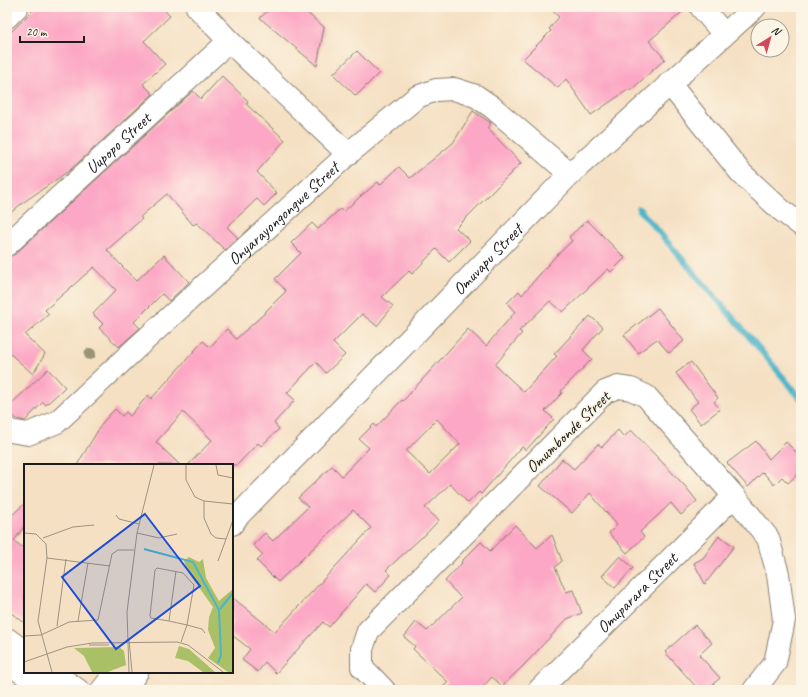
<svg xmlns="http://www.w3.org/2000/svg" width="808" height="697" font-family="Caveat,sans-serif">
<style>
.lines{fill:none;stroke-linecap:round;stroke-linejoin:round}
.stream{stroke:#4bb4c9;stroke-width:6}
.building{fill:#fca7c5;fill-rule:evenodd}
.minor-casing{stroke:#887e70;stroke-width:24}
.tertiary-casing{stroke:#887e70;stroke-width:24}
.minor{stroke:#fff;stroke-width:22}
.tertiary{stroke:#fff;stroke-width:22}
.tree{fill:#999475}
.labels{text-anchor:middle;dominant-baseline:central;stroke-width:3.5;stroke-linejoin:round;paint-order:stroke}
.street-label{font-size:17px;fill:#1c1c1c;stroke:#fcf5e5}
.inset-river{fill:none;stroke:#4bb4c9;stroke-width:2}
.inset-road{fill:none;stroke:#9e9280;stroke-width:1}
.view{fill:#1d4ed8;fill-opacity:0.15;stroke:#1d4ed8;stroke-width:2}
.inset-edge{fill:none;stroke:#1c1c1c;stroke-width:2}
</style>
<rect width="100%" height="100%" fill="#fcf5e5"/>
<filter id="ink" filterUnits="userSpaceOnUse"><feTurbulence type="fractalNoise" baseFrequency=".025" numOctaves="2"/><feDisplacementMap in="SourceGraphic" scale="8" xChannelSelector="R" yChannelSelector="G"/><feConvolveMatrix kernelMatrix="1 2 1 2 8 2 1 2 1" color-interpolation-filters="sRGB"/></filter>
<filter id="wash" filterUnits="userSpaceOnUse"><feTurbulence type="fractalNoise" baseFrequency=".012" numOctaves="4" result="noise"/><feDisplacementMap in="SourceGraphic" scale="16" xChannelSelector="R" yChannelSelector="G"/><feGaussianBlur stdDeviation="0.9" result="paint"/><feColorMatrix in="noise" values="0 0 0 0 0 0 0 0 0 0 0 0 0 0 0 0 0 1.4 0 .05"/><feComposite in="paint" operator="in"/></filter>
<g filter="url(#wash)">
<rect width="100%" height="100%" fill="#f5e0c3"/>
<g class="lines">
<!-- stream -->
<polyline class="stream" points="639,209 758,347 801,399"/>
</g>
<g id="blocks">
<!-- building -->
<g class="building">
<polygon points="36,7 161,7 170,16 144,41 165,64 143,84 153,94 70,170 21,204 7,216 7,36"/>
<polygon points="272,7 300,7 324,27 317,66 260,18"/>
<polygon points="548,7 688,7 649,41 665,59 630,91 629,89 591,115 566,79 558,88 523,59 551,31 549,29 559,17"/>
<polygon points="357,51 379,73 356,96 333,74"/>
<polygon points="222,76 248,101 246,104 285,140 257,172 277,193 264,206 257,199 227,227 238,238 225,250 197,223 193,225 167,194 140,217 142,219 107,250 136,281 164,255 189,282 169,301 162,294 134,322 140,328 119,347 99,328 103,324 93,314 116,290 94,267 45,310 49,314 25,335 45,354 33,374 7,351 7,257 15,254 193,91 201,99"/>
<polygon points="473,111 491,123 487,128 521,163 456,228 470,241 449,262 436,249 412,274 409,271 382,297 393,306 377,326 362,314 333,343 345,355 326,373 316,362 287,393 295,400 274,423 279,429 261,446 258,443 237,465 188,465 212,440 183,412 156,442 180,465 77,465 103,422 115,409 122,416 126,412 130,416 148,395 151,399 203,341 210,347 227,329 236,339 266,312 266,311 286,291 275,279 301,253 291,243 312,223 318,229 340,209 343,212 361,196 378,182 380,185 399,167 410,178 453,143"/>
<path d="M 587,220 L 625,258 L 611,272 L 608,269 L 563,312 L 550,301 L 519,331 L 522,333 L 495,365 L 524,392 L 557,356 L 554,354 L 590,316 L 603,327 L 583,350 L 592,359 L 561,391 L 562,393 L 545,411 L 554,419 L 526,450 L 522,447 L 481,494 L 479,492 L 468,503 L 450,484 L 425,508 L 439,520 L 423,537 L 422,537 L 386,570 L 391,575 L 375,592 L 366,584 L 329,627 L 323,622 L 276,673 L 265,662 L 258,672 L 242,660 L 250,649 L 232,635 L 232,597 L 275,632 L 371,528 L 353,510 L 278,582 L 257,561 L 263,555 L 253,545 L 265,533 L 273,541 L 308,507 L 298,498 L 332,466 L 342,476 L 369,448 L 359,439 L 374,424 L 376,427 L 402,400 L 403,401 L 468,329 L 486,346 L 515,312 L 507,303 L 519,291 L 522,295 L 553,259 L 572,241 L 569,237 ZM 437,419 L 460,444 L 430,474 L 406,451 Z"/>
<polygon points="658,308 684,341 669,353 657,339 638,353 624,335"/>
<polygon points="691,362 718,398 714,402 720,409 701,424 689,409 698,402 676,373"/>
<polygon points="48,369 65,387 46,405 43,402 25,421 17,419 7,410 7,408"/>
<polygon points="618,430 624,437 631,430 685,486 697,501 681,515 671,503 640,532 644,537 627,553 609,533 617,525 590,493 572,513 540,486 562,459 574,469 598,444 602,447"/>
<polygon points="756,441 769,459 786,442 801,457 801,471 788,483 782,477 774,485 763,472 748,487 727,463"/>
<polygon points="25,503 25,525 14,541 25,549 25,623 7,610 7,520"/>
<polygon points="515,525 537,548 552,535 562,561 555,567 566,592 573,590 582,613 567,619 524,665 502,686 492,677 480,690 440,690 448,682 413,649 415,646 404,637 416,622 427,631 461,598 445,581 462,563 461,562 481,542 490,551"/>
<polygon points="719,536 734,546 705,584 694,563 703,558"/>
<polygon points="620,556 633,568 615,588 602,576"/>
<polygon points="695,625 712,643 699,655 720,678 706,690 699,690 665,652"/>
</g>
</g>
</g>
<g filter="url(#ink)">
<use href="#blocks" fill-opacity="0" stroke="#887e70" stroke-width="1"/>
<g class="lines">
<!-- minor casing -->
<g class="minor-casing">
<g id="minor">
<polyline points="197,7 229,41 348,154"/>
<polyline points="701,7 724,34"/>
<polyline points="7,17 17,7"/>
<polyline points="669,83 741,173 781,210 801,225"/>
<path id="s1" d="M 7,245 L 229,41"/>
<path id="s2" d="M 7,429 L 10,431 L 28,434 L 57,422 L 134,350 L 348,154 L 417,97 L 436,90 L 454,89 L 476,96 L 492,107 L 570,174"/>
<polyline points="7,639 25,652"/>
<polyline points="7,662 47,690"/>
<polyline points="52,672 78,690"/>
<polyline points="384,690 362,667 362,649 368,631 605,392 618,387 631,389 646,396 734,496 768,538 778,574 784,620 775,663 754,690"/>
<path id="s3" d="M 539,690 L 734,496"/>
</g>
</g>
<!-- tertiary casing -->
<g class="tertiary-casing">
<g id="tertiary">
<path id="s4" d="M 232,524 L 238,516 L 570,174 L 755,7"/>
<polyline points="102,690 116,672"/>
<polyline points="125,690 137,672"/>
</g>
</g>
<!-- minor -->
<use href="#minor" class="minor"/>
<!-- tertiary -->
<use href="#tertiary" class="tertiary"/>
</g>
<!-- trees -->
<circle class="tree" cx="90" cy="354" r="6"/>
</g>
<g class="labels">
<!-- street labels -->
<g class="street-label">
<text stroke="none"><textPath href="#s1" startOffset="151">Uupopo Street</textPath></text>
<text stroke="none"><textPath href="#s2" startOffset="361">Onyarayongongwe Street</textPath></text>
<text stroke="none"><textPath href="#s4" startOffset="368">Omuvapu Street</textPath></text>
<text transform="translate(568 432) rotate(-44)">Omumbonde Street</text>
<text stroke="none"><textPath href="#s3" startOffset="138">Omuparara Street</textPath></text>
</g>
</g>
<!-- overview -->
<g transform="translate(24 464)">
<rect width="209" height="209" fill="#f5e0c3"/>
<path d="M 165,93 L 175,98 L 179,95 L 182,114 L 195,137 L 209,125 L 209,208 L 204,208 L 184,194 L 191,184 L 184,166 L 185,153 L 189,143 L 164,108 L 160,97 ZM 155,182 L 165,185 L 191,208 L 179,208 L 164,197 L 151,194 ZM 95,183 L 100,187 L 102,201 L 84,208 L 68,208 L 60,192 L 50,184 Z" fill="#a9c066"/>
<path class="inset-river" d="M 120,85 L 169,98 L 195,146 L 197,191 L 194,199M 196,145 L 209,129"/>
<path class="inset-road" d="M 162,1 L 162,16 L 171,33 L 180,37 L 209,40M 192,1 L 194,11 L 209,14M 180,37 L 180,54 L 187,70 L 192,74 L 202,75M 92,51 L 95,55 L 115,60M 0,69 L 12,70 L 22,80 L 23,94 L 14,157 L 28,208M 113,69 L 135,74 L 153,70M 19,74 L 49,63 L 70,61M 23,94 L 86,102M 194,97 L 209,56M 54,157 L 64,99M 145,157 L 152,107M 33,162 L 42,95M 0,172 L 17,171 L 45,158 L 74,156 L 88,90 L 94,86 L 110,86M 105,176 L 108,208M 157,178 L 163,161 L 170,121 L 159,109 L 133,104 L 131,106 L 126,152 L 127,154 L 145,157 L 163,161 L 178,165 L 181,169M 65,181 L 85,181M 0,198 L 43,183 L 68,179 L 153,178 L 164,181 L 199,208M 105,208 L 103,148 L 113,69 L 130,1"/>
<path class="view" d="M 121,50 L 176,122 L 92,185 L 38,113 Z"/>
<rect width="209" height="209" class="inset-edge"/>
</g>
<!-- margin -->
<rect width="808" height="697" fill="none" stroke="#fcf5e5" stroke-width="24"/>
<!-- north arrow -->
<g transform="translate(770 38) rotate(37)"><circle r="19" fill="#fcf5e5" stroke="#a29e95"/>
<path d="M0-3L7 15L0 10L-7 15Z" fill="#d1495b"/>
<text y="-6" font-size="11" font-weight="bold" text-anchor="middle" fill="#1c1c1c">N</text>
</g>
<!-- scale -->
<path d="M20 36v6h64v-6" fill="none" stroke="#1c1c1c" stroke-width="2"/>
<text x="26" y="36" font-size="12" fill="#1c1c1c" stroke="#fcf5e5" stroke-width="3" paint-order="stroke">20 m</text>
</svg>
